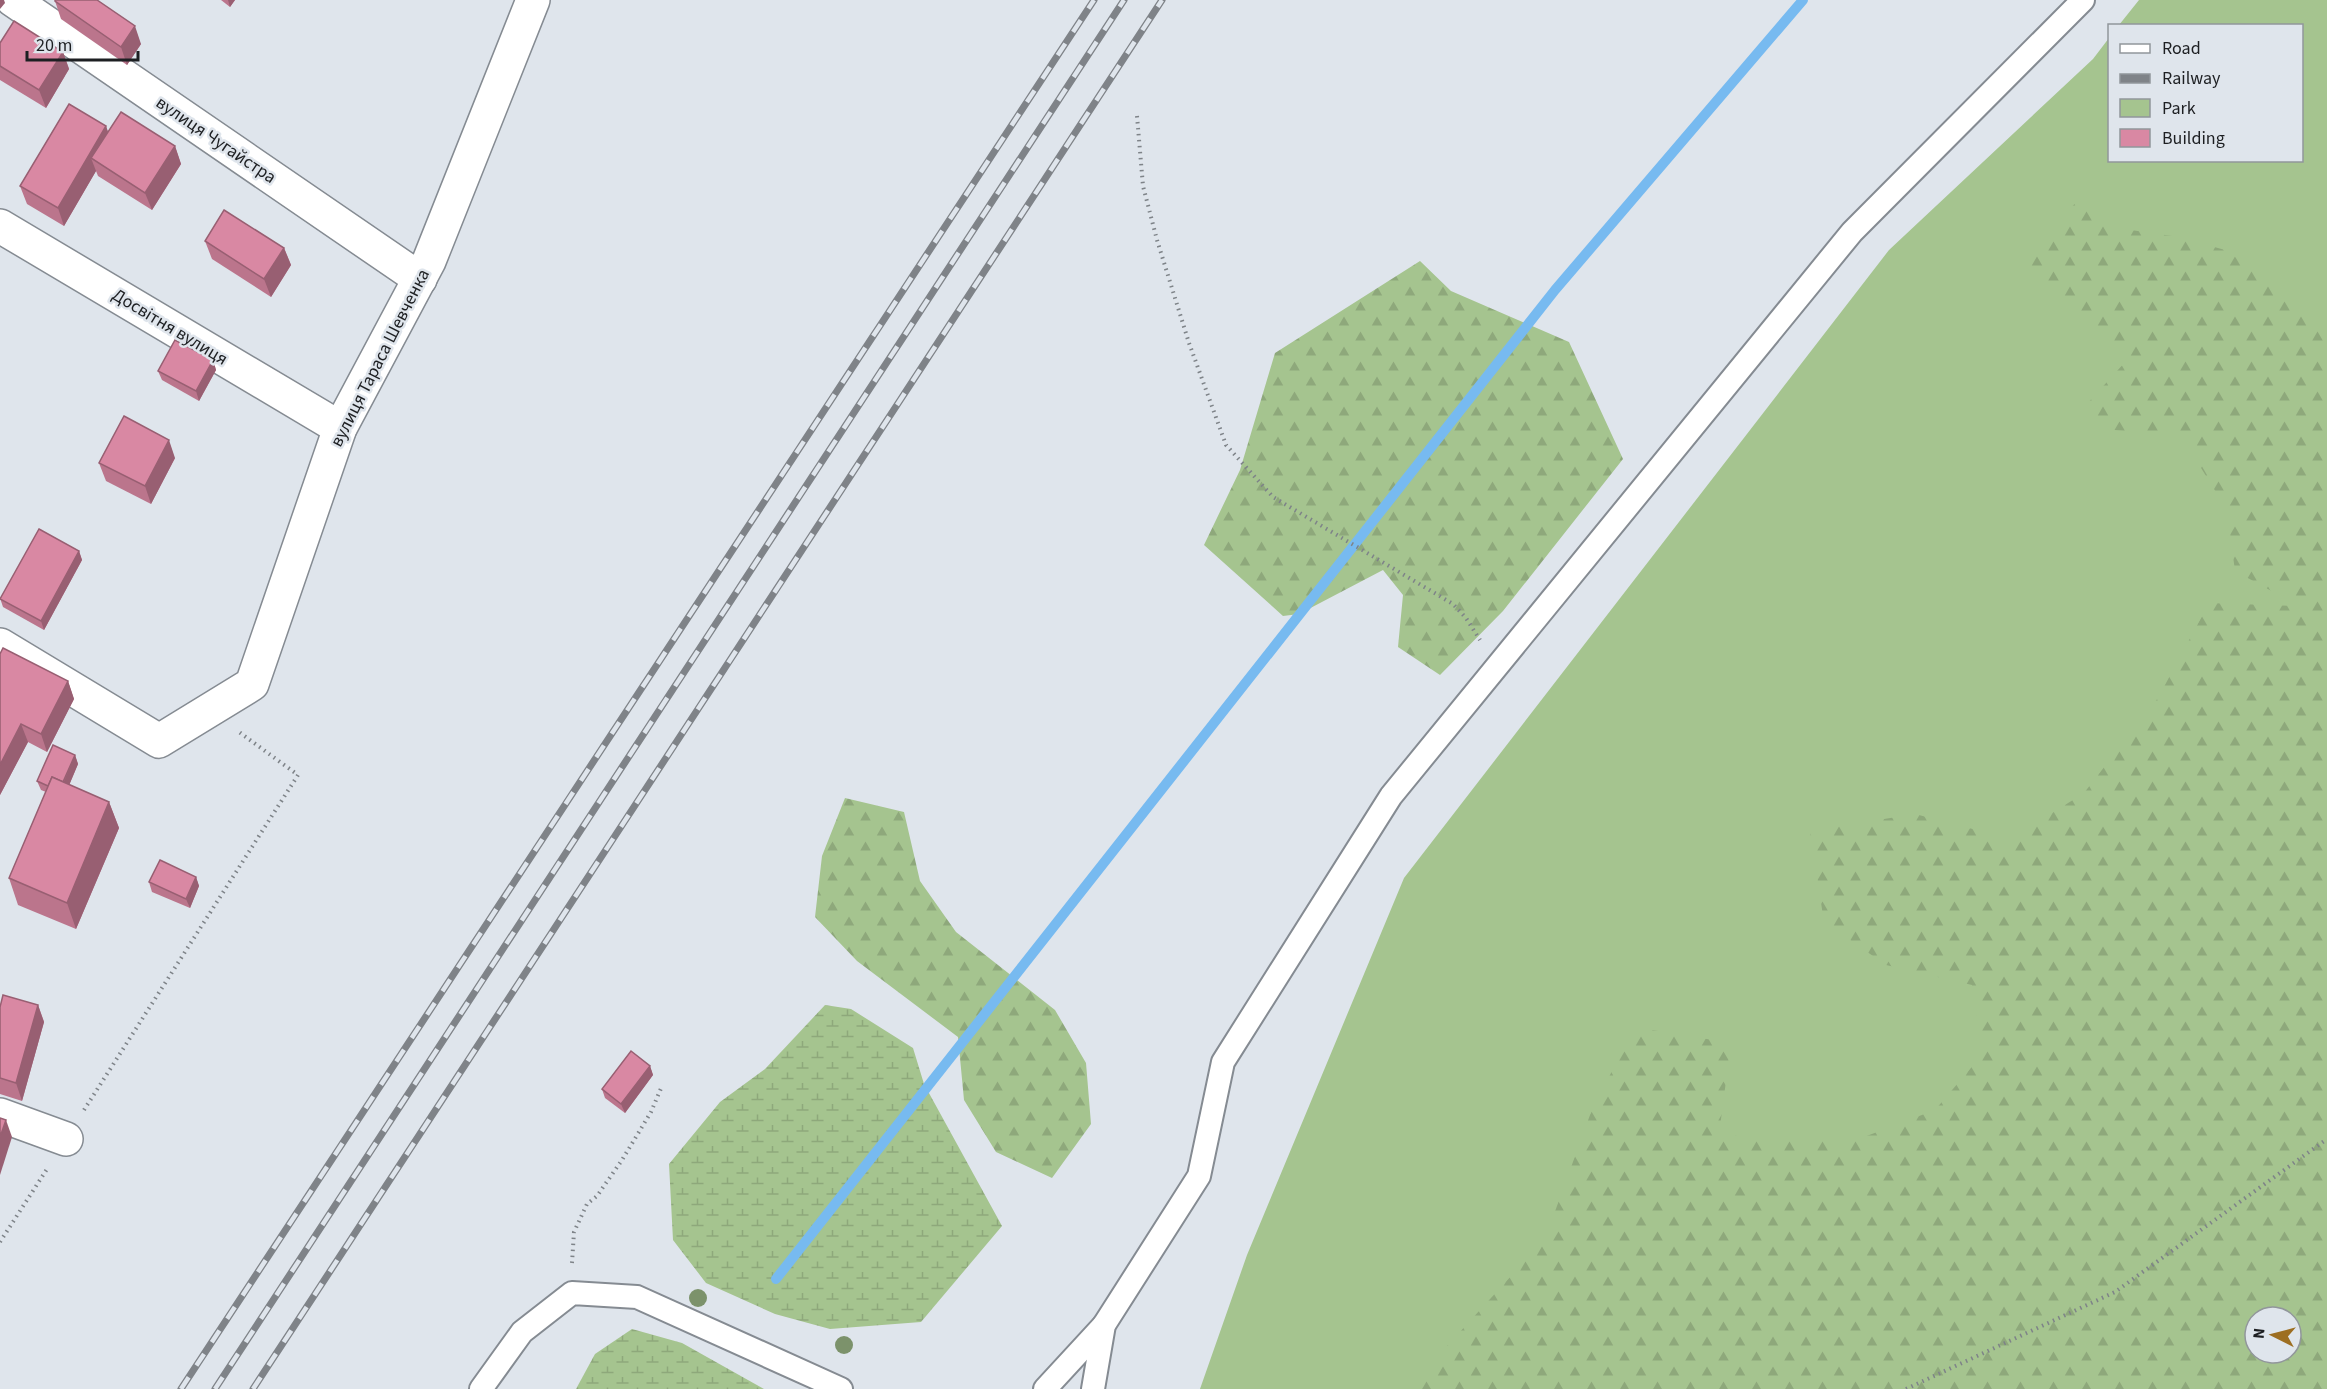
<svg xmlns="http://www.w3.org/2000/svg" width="2327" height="1389" font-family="'Source Sans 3',sans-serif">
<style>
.green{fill:#a5c48f;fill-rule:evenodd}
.forest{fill:url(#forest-firs);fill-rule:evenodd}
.wetland{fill:url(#wetland-marsh)}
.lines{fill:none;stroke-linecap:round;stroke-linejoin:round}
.stream{stroke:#77baf0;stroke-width:10}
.service-casing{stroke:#858b92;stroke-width:26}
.minor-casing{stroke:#858b92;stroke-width:36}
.path{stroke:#7e8388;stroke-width:4;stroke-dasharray:1.5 4.5;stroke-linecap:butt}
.service{stroke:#fff;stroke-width:22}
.minor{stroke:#fff;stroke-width:33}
.rail-casing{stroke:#7f8388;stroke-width:7}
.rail{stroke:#dfe5ec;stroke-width:4.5;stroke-dasharray:14;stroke-linecap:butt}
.tree{fill:#7c926b}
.wall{fill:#bb758c}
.shaded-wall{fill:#985f72}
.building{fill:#d988a3;stroke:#985f72;stroke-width:1.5}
.labels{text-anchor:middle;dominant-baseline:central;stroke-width:5;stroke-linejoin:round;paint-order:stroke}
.street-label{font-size:18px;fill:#1d1f22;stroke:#dfe5ec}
</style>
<defs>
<pattern id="forest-firs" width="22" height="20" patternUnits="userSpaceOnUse" patternTransform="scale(1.5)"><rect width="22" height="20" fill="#a5c48f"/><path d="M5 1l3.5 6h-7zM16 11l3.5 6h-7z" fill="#8ea87b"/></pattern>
<pattern id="wetland-marsh" width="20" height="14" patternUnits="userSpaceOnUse" patternTransform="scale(1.5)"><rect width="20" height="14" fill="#a5c48f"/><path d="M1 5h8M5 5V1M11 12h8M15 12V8" fill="none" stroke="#8ea87b"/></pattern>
</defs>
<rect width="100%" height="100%" fill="#dfe5ec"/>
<!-- green -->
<path class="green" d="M 2139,0 L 2327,0 L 2327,1389 L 1200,1389 L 1247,1255 L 1404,878 L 1889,250 L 2093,59 L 2109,38 L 2110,160 L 2302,160 L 2302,26 L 2119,25 ZM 2255,1317 L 2291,1317 L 2291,1353 L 2255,1353 Z"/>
<!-- forest -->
<g class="forest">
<path d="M 2080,198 L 2124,229 L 2179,237 L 2225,250 L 2285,291 L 2327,332 L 2327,1389 L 1412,1389 L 1415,1381 L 1545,1239 L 1590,1115 L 1634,1027 L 1731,1043 L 1719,1134 L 1782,1141 L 1864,1137 L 1935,1110 L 1982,1055 L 1972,985 L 1886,965 L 1824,922 L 1810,831 L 1915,814 L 2011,839 L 2084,793 L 2158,698 L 2209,603 L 2299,606 L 2235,571 L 2227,510 L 2182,437 L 2105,429 L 2086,405 L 2127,360 L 2024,259 ZM 2255,1317 L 2291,1317 L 2291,1353 L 2255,1353 Z"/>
<polygon points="1420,261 1451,291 1569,342 1623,459 1503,611 1440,675 1398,647 1403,595 1383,570 1299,614 1283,616 1204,545 1240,470 1275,353"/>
<polygon points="845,798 904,812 920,881 956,932 1055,1010 1086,1063 1091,1124 1052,1178 996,1152 964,1100 958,1037 857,961 815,917 822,856"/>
</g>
<!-- wetland -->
<g class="wetland">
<polygon points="825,1005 851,1009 913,1048 924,1084 1002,1226 921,1322 830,1329 775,1314 706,1283 673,1240 669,1164 720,1102 765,1069"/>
<polygon points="632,1329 682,1343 764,1389 576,1389 595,1354"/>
</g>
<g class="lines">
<!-- stream -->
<polyline class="stream" points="776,1279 1555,290 1803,0"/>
<!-- service casing -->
<g class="service-casing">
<g id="service">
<polyline points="481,1389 522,1332 572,1293 637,1297 841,1389"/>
<polyline points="1045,1389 1104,1325"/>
<polyline points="1093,1389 1104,1325 1199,1176 1223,1062 1391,796 1852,232 2083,0"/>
</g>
</g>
<!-- minor casing -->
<g class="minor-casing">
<g id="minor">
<polyline points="13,0 420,279"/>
<polyline points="0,226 340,428"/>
<polyline points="0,645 159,741 252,684 340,428 429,261 533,0"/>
<polyline points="0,1115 66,1139"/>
</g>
</g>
<!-- path -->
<g class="path">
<polyline points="1137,116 1143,186 1157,240 1189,343 1226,445 1273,497 1453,604 1466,618 1480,640"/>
<polyline points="84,1110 298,775 239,732"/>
<polyline points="0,1242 47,1169"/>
<polyline points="572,1263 574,1232 587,1204 597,1196 622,1160 651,1112 662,1086"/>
<polyline points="1906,1389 2115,1292 2327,1139"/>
</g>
<!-- service -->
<use href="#service" class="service"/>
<!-- minor -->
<use href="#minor" class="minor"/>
<!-- rail casing -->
<g class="rail-casing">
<g id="rail">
<polyline points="181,1389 1094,0"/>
<polyline points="215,1389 1124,0"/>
<polyline points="253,1389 1162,0"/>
</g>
</g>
<!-- rail -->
<use href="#rail" class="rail"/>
</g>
<!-- trees -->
<g class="tree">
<circle cx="698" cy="1298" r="9"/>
<circle cx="844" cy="1345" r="9"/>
</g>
<!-- wall -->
<g class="wall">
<polygon points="221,0 235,0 230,7"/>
<polygon points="55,1 141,44 127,65 61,19"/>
<polygon points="0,43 63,52 69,69 46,108 0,80"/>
<polygon points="106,126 108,132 175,146 181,164 152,210 98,176 96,171 64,226 27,204 20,186"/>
<polygon points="205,241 284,248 291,265 271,297 212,259"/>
<polygon points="213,360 216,370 199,401 162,380 158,371"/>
<polygon points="175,458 151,504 106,481 99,463"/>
<polygon points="79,551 82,560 44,630 3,607 0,598"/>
<polygon points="0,654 68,681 74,699 47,752 28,742 0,795"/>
<polygon points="75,755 78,764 69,785 109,802 119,828 76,929 18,905 9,878 46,792 41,790 37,781"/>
<polygon points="196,877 199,886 190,908 152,892 149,882"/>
<polygon points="38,1005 44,1022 22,1101 0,1094 0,1007"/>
<polygon points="650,1066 653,1075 625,1113 605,1098 602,1089"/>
</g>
<!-- shaded-wall -->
<g class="shaded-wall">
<polygon points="0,0 4,0 5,3 0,9"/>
<polygon points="228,0 235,0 230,7"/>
<polygon points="135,26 141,44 127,65 121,47"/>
<polygon points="63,52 69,69 46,108 39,90"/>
<polygon points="106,126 112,144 91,158 96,171 64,226 58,208"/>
<polygon points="175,146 181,164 152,210 145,193"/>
<polygon points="284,248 291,265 271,297 264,279"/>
<polygon points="213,360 216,370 199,401 196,391"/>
<polygon points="169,440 175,458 151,504 145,486"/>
<polygon points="79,551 82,560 44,630 41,621"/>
<polygon points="68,681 74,699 47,752 41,734"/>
<polygon points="21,724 28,742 0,795 0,765"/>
<polygon points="75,755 78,764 63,800 60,791"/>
<polygon points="109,802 119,828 76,929 67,903"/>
<polygon points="196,877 199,886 190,908 186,899"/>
<polygon points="38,1005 44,1022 22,1101 16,1083"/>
<polygon points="650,1066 653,1075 625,1113 621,1104"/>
<polygon points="6,1120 12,1137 0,1175 0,1137"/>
</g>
<!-- building -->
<g class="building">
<polygon points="55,0 97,0 135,26 121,47 55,1"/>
<polygon points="14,21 63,52 39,90 0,66 0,43"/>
<polygon points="69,104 106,126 58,208 20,186"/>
<polygon points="121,112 175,146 145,193 91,158"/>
<polygon points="224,210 284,248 264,279 205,241"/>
<polygon points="175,340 213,360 196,391 158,371"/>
<polygon points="124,416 169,440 145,486 99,463"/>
<polygon points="39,529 79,551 41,621 0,599"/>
<polygon points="3,648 68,681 41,734 21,724 0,765 0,654"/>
<polygon points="53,745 75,755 63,782 52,777 48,786 37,781"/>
<polygon points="52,777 109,802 67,903 9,878"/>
<polygon points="160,860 196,877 186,899 149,882"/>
<polygon points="3,995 38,1005 16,1083 0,1078 0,1007"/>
<polygon points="631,1051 650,1066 621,1104 602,1089"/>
<polygon points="0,1118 6,1120 0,1137"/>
</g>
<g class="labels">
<!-- street labels -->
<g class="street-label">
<text transform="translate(216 140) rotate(34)">вулиця Чугайстра</text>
<text transform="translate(170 327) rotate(31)">Досвітня вулиця</text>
<text transform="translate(380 358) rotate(-63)">вулиця Тараса Шевченка</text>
</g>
</g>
<!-- legend -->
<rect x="2108" y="24" width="195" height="138" fill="#dfe5ec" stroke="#91969b" stroke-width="1.5"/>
<rect x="2120" y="44" width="30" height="9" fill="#ffffff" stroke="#91969b" stroke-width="1.5"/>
<text x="2162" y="54" font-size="18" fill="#1d1f22">Road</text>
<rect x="2120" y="74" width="30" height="9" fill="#7f8388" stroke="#91969b" stroke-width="1.5"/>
<text x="2162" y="84" font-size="18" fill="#1d1f22">Railway</text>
<rect x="2120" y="99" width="30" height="18" fill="#a5c48f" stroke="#91969b" stroke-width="1.5"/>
<text x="2162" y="114" font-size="18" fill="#1d1f22">Park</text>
<rect x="2120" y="129" width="30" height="18" fill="#d988a3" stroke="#91969b" stroke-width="1.5"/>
<text x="2162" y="144" font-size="18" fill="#1d1f22">Building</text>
<!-- north arrow -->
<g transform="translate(2273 1335) rotate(276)"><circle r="28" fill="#dfe5ec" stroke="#91969b" stroke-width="1.5"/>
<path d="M0-4.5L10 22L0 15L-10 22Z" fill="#9d6e21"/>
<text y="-9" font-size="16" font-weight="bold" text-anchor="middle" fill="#1d1f22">N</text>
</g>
<!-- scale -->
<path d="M27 51v9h111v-9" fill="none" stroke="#1d1f22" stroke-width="3"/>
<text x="36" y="51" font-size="18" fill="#1d1f22" stroke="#dfe5ec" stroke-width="4.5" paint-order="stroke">20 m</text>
</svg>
